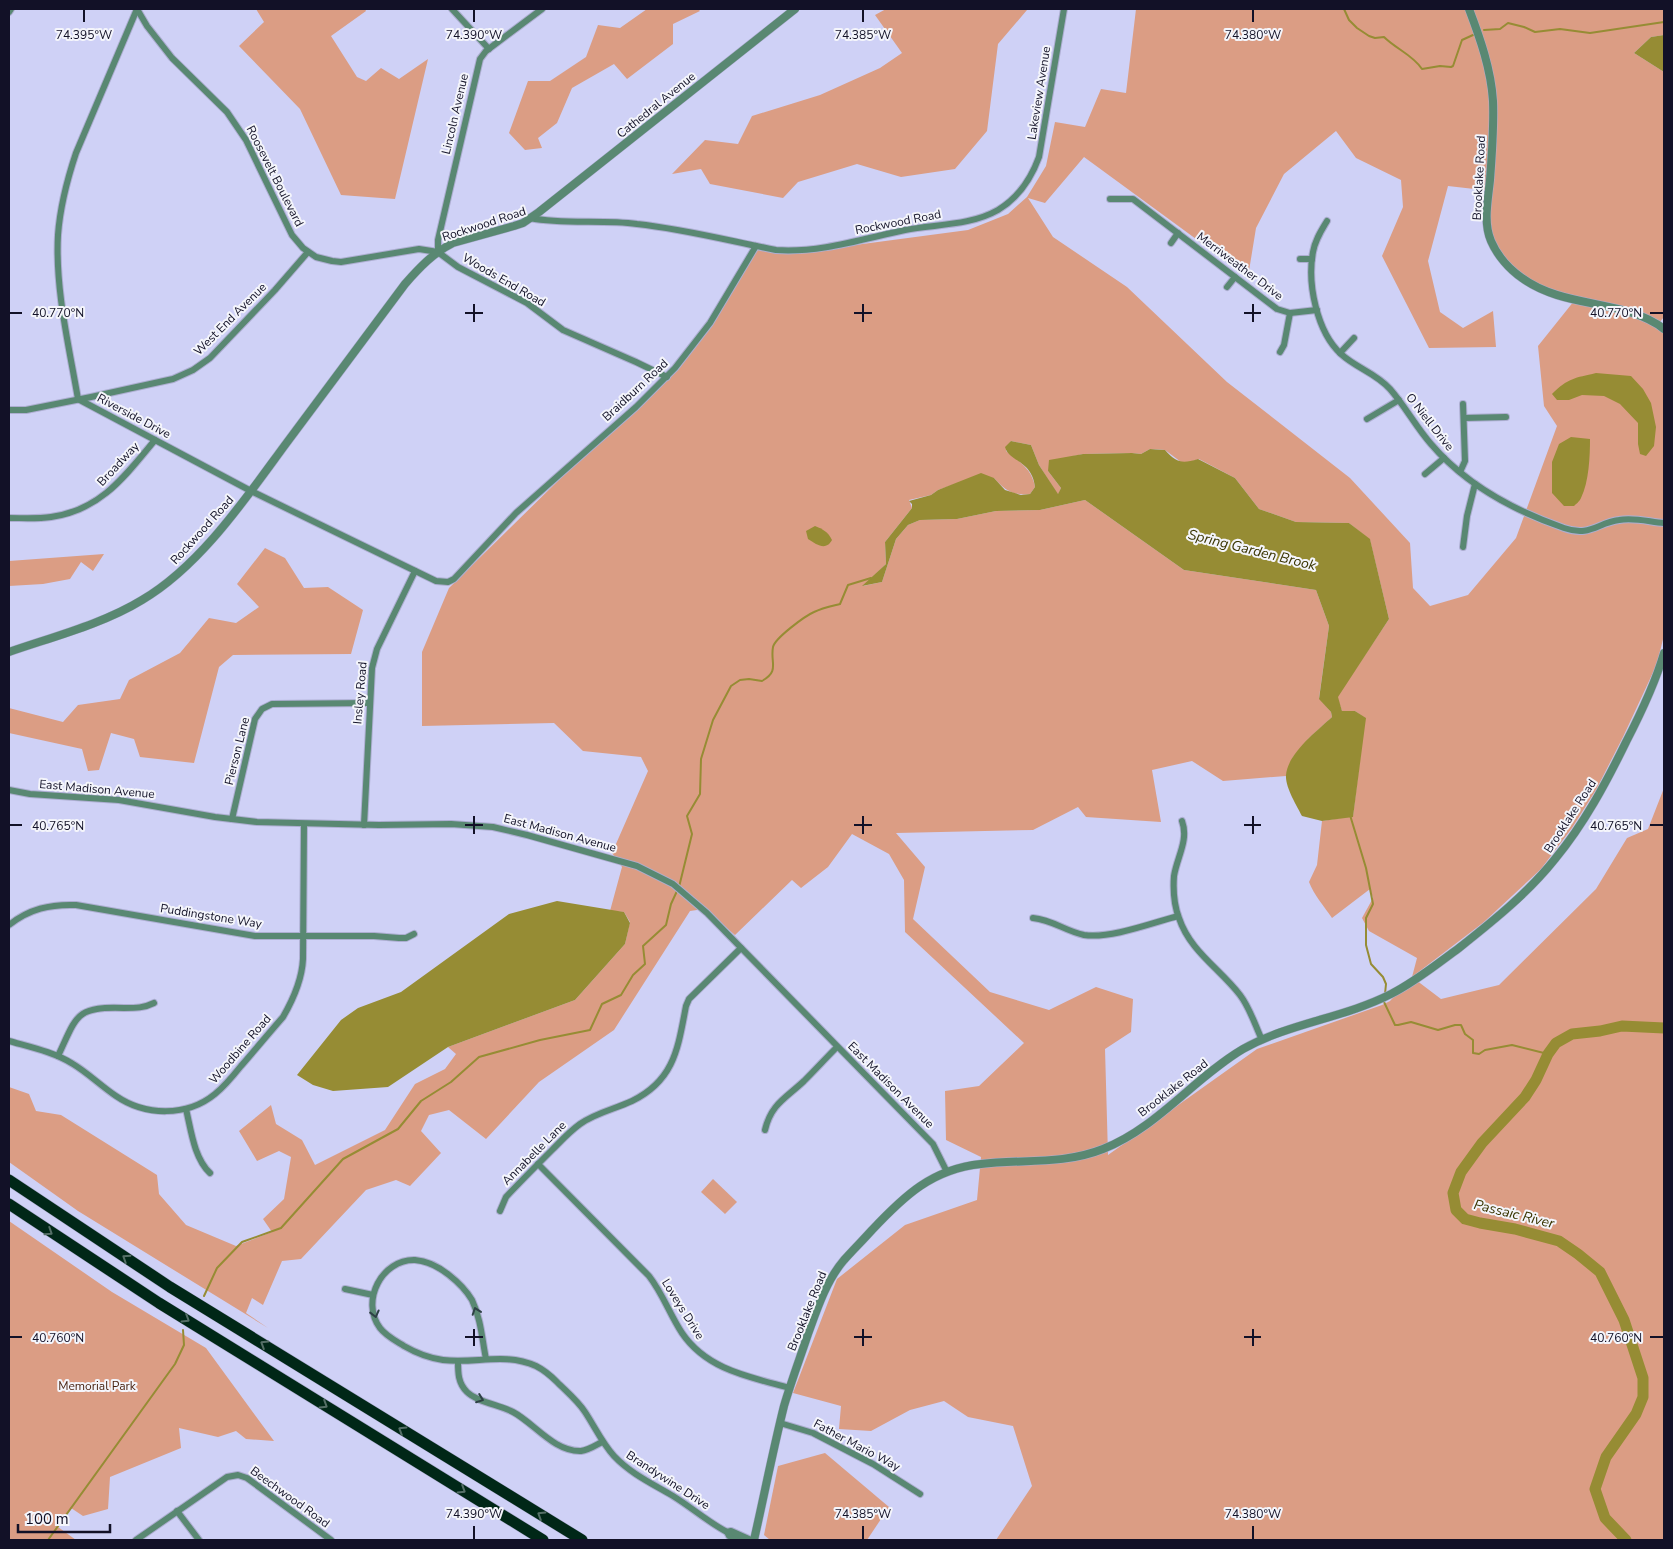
<svg xmlns="http://www.w3.org/2000/svg" width="1673" height="1549" font-family="'Nunito Sans',sans-serif">
<style>
.green{fill:#db9d84;fill-rule:evenodd}
.water{fill:#968c34}
.lines{fill:none;stroke-linecap:round;stroke-linejoin:round}
.stream{stroke:#968c34;stroke-width:2}
.river{stroke:#968c34;stroke-width:11}
.minor-casing{stroke:#adaed1;stroke-width:8}
.tertiary-casing{stroke:#adaed1;stroke-width:9}
.motorway-casing{stroke:#adaed1;stroke-width:12}
.minor{stroke:#598872;stroke-width:6}
.tertiary{stroke:#598872;stroke-width:8}
.motorway{stroke:#002717;stroke-width:11}
.oneway{stroke:#556f67}
.oneway2{stroke:#2e4145}
.ticks{fill:none;stroke:#121127;stroke-width:2}
.labels{text-anchor:middle;dominant-baseline:central;stroke-width:4;stroke-linejoin:round;paint-order:stroke}
.street-label{font-size:12px;fill:#121127;stroke:#f4f5fb}
.park-label{font-size:12px;fill:#451e0c;stroke:#f4f5fb}
.water-label{font-size:14px;font-style:italic;fill:#3a3502;stroke:#f4f5fb}
.ticks-label{font-size:12px;text-anchor:middle;fill:#121127;stroke:#f4f5fb;stroke-width:4;stroke-linejoin:round;paint-order:stroke}
</style>
<rect width="100%" height="100%" fill="#cfd1f6"/>
<!-- green -->
<g class="green">
<polygon points="256,9 365,9 366,11 331,36 357,77 366,81 381,68 399,79 428,59 395,199 341,195 300,109 239,46 264,22"/>
<polygon points="647,9 698,9 700,11 673,24 673,44 627,79 614,64 572,88 557,123 538,138 542,148 525,150 509,133 528,81 550,81 586,57 598,25 620,28"/>
<polygon points="886,9 1035,9 1027,10 998,44 987,131 955,169 901,177 857,164 798,182 783,198 710,184 701,169 672,174 705,140 738,144 752,116 820,95 880,68 902,53 875,15"/>
<path d="M 1136,9 L 1664,9 L 1664,35 L 1651,37 L 1634,53 L 1664,72 L 1664,317 L 1658,324 L 1664,331 L 1664,635 L 1657,664 L 1623,737 L 1596,790 L 1572,828 L 1541,869 L 1484,922 L 1412,977 L 1441,999 L 1499,985 L 1596,889 L 1627,838 L 1648,829 L 1664,788 L 1664,1540 L 996,1540 L 1032,1486 L 1013,1426 L 968,1417 L 944,1401 L 910,1410 L 871,1431 L 839,1429 L 841,1406 L 793,1393 L 837,1279 L 905,1225 L 977,1200 L 981,1157 L 946,1140 L 945,1091 L 979,1086 L 1024,1043 L 905,932 L 904,880 L 889,854 L 852,834 L 828,867 L 801,888 L 792,880 L 735,935 L 704,909 L 690,911 L 614,1030 L 539,1082 L 486,1139 L 449,1110 L 429,1115 L 421,1131 L 441,1153 L 410,1186 L 396,1180 L 366,1190 L 301,1259 L 282,1261 L 263,1305 L 252,1298 L 246,1313 L 268,1328 L 78,1211 L 9,1162 L 9,1087 L 29,1094 L 36,1111 L 61,1115 L 157,1175 L 159,1194 L 186,1225 L 236,1246 L 272,1232 L 263,1219 L 284,1199 L 291,1157 L 279,1151 L 257,1161 L 239,1131 L 271,1105 L 276,1124 L 302,1140 L 315,1165 L 385,1130 L 415,1084 L 445,1069 L 456,1054 L 448,1047 L 575,1000 L 625,944 L 630,922 L 624,912 L 610,911 L 622,867 L 612,853 L 648,771 L 641,757 L 583,751 L 554,723 L 422,726 L 422,652 L 449,588 L 685,356 L 756,246 L 810,251 L 968,230 L 1008,214 L 1027,197 L 1046,166 L 1055,122 L 1085,127 L 1101,89 L 1126,93 ZM 1336,131 L 1356,158 L 1401,180 L 1403,207 L 1382,256 L 1429,348 L 1496,347 L 1493,311 L 1463,328 L 1440,312 L 1428,261 L 1448,186 L 1492,191 L 1489,234 L 1500,254 L 1528,282 L 1574,301 L 1538,346 L 1544,406 L 1557,426 L 1516,538 L 1468,595 L 1430,606 L 1413,588 L 1410,543 L 1350,478 L 1227,382 L 1127,287 L 1053,237 L 1028,198 L 1045,203 L 1084,157 L 1248,277 L 1256,228 L 1284,174 ZM 1011,441 L 1031,445 L 1039,465 L 1058,495 L 1061,488 L 1048,471 L 1074,456 L 1083,454 L 1132,453 L 1141,454 L 1150,449 L 1155,449 L 1165,450 L 1181,462 L 1187,463 L 1199,459 L 1235,478 L 1259,509 L 1296,522 L 1349,523 L 1370,540 L 1389,619 L 1337,697 L 1342,711 L 1355,711 L 1365,718 L 1353,816 L 1322,821 L 1317,865 L 1309,882 C 1314,895 1324,906 1332,918 L 1370,889 L 1373,898 L 1362,918 L 1369,931 L 1417,958 L 1412,977 L 1390,1001 L 1382,1005 L 1257,1049 L 1108,1155 L 1105,1049 L 1131,1032 L 1133,999 L 1096,987 L 1049,1010 L 990,992 L 913,919 L 925,867 L 896,833 L 1033,830 L 1078,807 L 1086,817 L 1161,822 L 1152,770 L 1192,761 L 1223,781 L 1286,776 L 1293,757 L 1309,738 L 1332,717 L 1331,712 L 1319,698 L 1329,626 L 1316,590 L 1184,570 L 1085,500 L 1040,510 L 996,511 L 957,519 L 920,520 L 908,525 L 896,539 L 882,582 L 863,586 L 886,564 L 885,542 L 912,508 L 909,500 L 931,495 L 938,490 L 955,484 L 994,478 C 1005,490 1012,496 1030,494 L 1035,487 C 1032,469 1020,462 1006,451 Z"/>
<polygon points="265,548 285,558 304,588 328,587 363,610 351,654 233,655 219,667 194,763 140,757 134,739 111,733 99,770 88,771 82,749 9,733 9,708 63,722 78,705 120,699 129,680 180,653 209,618 236,623 259,607 237,584"/>
<polygon points="104,554 93,571 81,562 70,579 43,584 9,586 9,561"/>
<polygon points="713,1179 737,1202 725,1214 701,1192"/>
<polygon points="9,1221 112,1292 206,1348 274,1441 246,1439 236,1431 218,1437 179,1428 181,1448 110,1477 108,1509 83,1516 71,1508 58,1527 76,1540 9,1540"/>
<polygon points="825,1453 889,1507 867,1540 770,1540 764,1535 778,1466"/>
</g>
<!-- water -->
<g class="water">
<polygon points="1664,35 1664,72 1634,53 1651,37"/>
<path d="M 1596,373 L 1631,376 L 1643,389 L 1651,403 L 1656,427 L 1654,446 L 1646,456 L 1640,454 L 1638,444 L 1638,423 L 1620,404 L 1604,396 L 1582,395 L 1569,400 L 1557,400 L 1552,394 C 1568,378 1575,378 1596,373 Z"/>
<path d="M 1571,437 L 1590,439 C 1590,456 1589,482 1581,498 C 1580,501 1576,504 1574,506 L 1564,506 L 1552,493 L 1552,462 L 1559,444 Z"/>
<path d="M 1011,441 L 1031,445 L 1039,465 L 1058,494 L 1061,488 L 1048,471 L 1049,460 L 1083,454 L 1132,453 L 1141,454 L 1150,449 L 1165,450 C 1177,463 1182,464 1198,459 L 1235,478 L 1259,509 L 1296,522 L 1349,523 L 1370,539 L 1389,619 L 1338,697 L 1342,711 L 1355,711 L 1366,718 L 1353,817 L 1322,821 L 1302,816 C 1297,806 1285,787 1286,775 C 1288,753 1317,731 1332,717 L 1331,712 L 1319,699 L 1329,626 L 1316,590 L 1184,570 L 1085,500 L 1040,510 L 996,511 L 957,519 L 920,520 L 908,525 L 896,539 L 882,582 L 862,586 L 886,564 L 885,542 L 912,508 L 912,504 L 909,501 L 931,495 L 938,490 L 981,473 L 994,478 L 1005,490 L 1021,495 L 1030,494 L 1035,487 C 1032,460 1009,462 1005,447 Z"/>
<path d="M 815,526 C 823,529 828,532 832,540 C 826,551 817,545 808,539 L 806,531 Z"/>
<polygon points="557,901 624,912 630,923 625,944 575,1000 448,1047 388,1087 333,1091 313,1085 297,1075 341,1020 358,1008 401,992 509,914"/>
</g>
<g class="lines">
<!-- stream -->
<g class="stream">
<path d="M 1344,9 L 1349,20 L 1357,28 L 1369,36 L 1375,38 L 1384,37 C 1396,49 1413,55 1422,69 L 1440,66 L 1451,67 L 1453,66 L 1462,40 L 1473,35"/>
<polyline points="1484,30 1500,29 1508,23 1524,27 1535,32 1560,29 1590,33 1664,22"/>
<polyline points="1350,815 1366,868 1373,904 1366,918 1366,945 1371,964 1383,977 1386,984 1385,994"/>
<path d="M 679,887 L 692,834 L 687,816 L 700,794 L 701,759 L 713,720 L 731,686 L 740,680 L 749,679 L 762,681 C 780,671 770,663 773,647 C 775,638 805,616 814,612 C 822,608 832,606 840,604 L 848,585 L 871,578"/>
<polyline points="1385,999 1384,1002 1395,1025 1398,1025 1411,1022 1438,1030 1455,1025 1461,1025 1465,1034 1473,1040 1473,1053 1479,1054 1485,1050 1512,1045 1548,1054"/>
<polyline points="204,1296 217,1268 242,1242 281,1228 343,1159 398,1129 421,1101 451,1082 479,1057 540,1040 590,1030 602,1004 621,995 633,975 645,964 643,946 666,925 671,904 677,891"/>
<polyline points="48,1540 175,1364 184,1345 183,1330"/>
</g>
<!-- river -->
<polyline class="river" points="1626,1540 1605,1518 1595,1489 1606,1457 1636,1414 1643,1397 1643,1378 1624,1320 1600,1272 1578,1254 1559,1241 1515,1229 1480,1223 1465,1219 1456,1210 1453,1193 1461,1172 1482,1143 1525,1097 1536,1080 1548,1054 1556,1043 1572,1034 1600,1031 1622,1026 1664,1028"/>
<!-- minor casing -->
<g class="minor-casing">
<g id="minor">
<path d="M 137,9 L 76,153 C 67,180 60,207 58,235 C 55,289 69,346 78,399 L 251,491 L 436,581 L 448,582 L 454,579 L 516,513 L 636,407 L 675,368 L 710,323 L 756,246"/>
<polyline points="137,9 147,26 172,58 227,112 246,140 292,235 303,248 316,257 332,261 341,262 419,249 438,252 458,267 527,303 563,330 636,362 667,377"/>
<polyline points="452,9 489,49"/>
<polyline points="9,12 11,9"/>
<polyline points="1110,199 1133,199 1277,309 1290,313 1317,310"/>
<path d="M 530,218 C 565,225 601,219 637,224 C 684,229 730,241 776,250 C 820,253 862,239 905,230 C 935,224 970,226 998,210 C 1018,198 1031,179 1039,157 L 1064,9"/>
<path d="M 1327,221 C 1321,231 1315,240 1313,252 C 1307,284 1317,332 1341,354 C 1356,368 1376,373 1390,389 C 1405,406 1416,427 1431,444 C 1465,484 1515,511 1564,528 C 1590,537 1597,523 1619,520 C 1634,517 1650,522 1664,523"/>
<polyline points="1171,243 1178,233"/>
<polyline points="438,252 438,240 480,59 486,51 542,9"/>
<polyline points="1300,259 1312,259"/>
<polyline points="1227,287 1235,277"/>
<polyline points="1280,352 1284,345 1290,313"/>
<polyline points="1340,353 1354,338"/>
<polyline points="9,410 26,410 91,397 173,379 193,370 210,358 275,290 308,252"/>
<polyline points="1464,418 1506,417"/>
<polyline points="1367,419 1399,400"/>
<polyline points="1460,472 1465,461 1463,404"/>
<polyline points="1425,474 1444,458"/>
<path d="M 9,518 C 23,518 37,519 51,517 C 101,510 125,476 155,440"/>
<polyline points="1463,547 1467,516 1475,484"/>
<polyline points="9,790 30,794 119,800 215,817 257,822 379,825 451,824 493,827 527,835 637,866 673,884 707,913 933,1144 947,1172"/>
<polyline points="232,819 255,719 262,709 272,704 369,703"/>
<path d="M 1182,821 C 1189,840 1177,857 1174,876 C 1173,890 1174,905 1179,918 C 1190,951 1219,968 1240,995 C 1250,1008 1255,1025 1262,1040"/>
<polyline points="364,825 372,668 377,649 415,571"/>
<path d="M 1033,918 C 1053,920 1065,931 1084,935 C 1110,939 1152,923 1178,916"/>
<path d="M 9,925 C 29,909 50,904 76,905 L 255,936 L 374,936 L 399,938 L 406,938 L 414,934"/>
<path d="M 9,1041 C 30,1047 54,1052 73,1064 C 88,1073 101,1086 116,1096 C 145,1116 187,1117 215,1094 C 225,1086 233,1076 241,1066 C 255,1050 269,1033 283,1017 C 294,998 302,980 303,959 L 304,824"/>
<path d="M 58,1056 C 77,1016 75,1006 124,1008 C 136,1008 144,1008 154,1003"/>
<path d="M 186,1109 C 191,1130 194,1158 210,1173"/>
<path d="M 765,1130 C 771,1104 786,1098 804,1081 C 815,1070 826,1058 837,1047"/>
<path d="M 538,1164 L 649,1276 C 663,1294 670,1315 682,1333 C 707,1370 750,1377 790,1388"/>
<path d="M 500,1211 L 506,1197 C 521,1181 536,1166 552,1150 C 561,1141 569,1132 580,1124 C 595,1113 615,1109 632,1101 C 675,1080 678,1047 686,1006 L 689,999 L 741,948"/>
<polyline points="345,1289 373,1295"/>
<path d="M 486,1359 C 482,1339 481,1319 472,1300 C 466,1290 458,1282 449,1275 C 439,1267 429,1261 415,1260 C 382,1259 360,1301 380,1328 C 386,1336 396,1341 404,1346 C 416,1353 429,1358 443,1360 C 476,1364 504,1352 536,1366 C 544,1370 551,1376 557,1382 C 567,1392 578,1401 585,1412 C 595,1427 602,1443 614,1456 C 631,1474 653,1484 673,1496 C 691,1507 708,1522 727,1532 L 729,1536 L 740,1540"/>
<path d="M 458,1361 C 458,1373 458,1383 467,1392 C 477,1402 500,1405 513,1412 C 534,1423 554,1452 581,1451 C 589,1450 596,1445 602,1442"/>
<polyline points="780,1423 813,1433 873,1464 920,1494"/>
<polyline points="177,1511 199,1540"/>
<polyline points="727,1532 731,1531 751,1540"/>
<polyline points="136,1540 227,1477 238,1475 247,1478 331,1540"/>
</g>
</g>
<!-- tertiary casing -->
<g class="tertiary-casing">
<g id="tertiary">
<path d="M 1469,9 C 1480,38 1491,69 1493,101 C 1494,127 1492,154 1490,180 C 1488,200 1483,222 1491,241 C 1497,255 1509,269 1522,278 C 1564,309 1626,299 1664,329"/>
<path d="M 9,652 C 52,637 103,624 142,600 C 200,566 246,498 285,445 C 325,392 365,338 405,284 C 419,268 433,253 453,243 L 514,226 L 523,223 L 539,212 L 795,9"/>
<path d="M 754,1540 C 764,1496 773,1450 784,1406 C 791,1382 800,1358 808,1334 C 817,1309 826,1281 844,1260 C 853,1250 863,1240 872,1230 C 904,1196 932,1169 981,1164 C 1022,1159 1063,1165 1103,1149 C 1157,1128 1194,1078 1243,1049 C 1289,1023 1344,1018 1391,994 C 1415,982 1437,964 1459,948 C 1493,921 1528,893 1555,859 C 1584,824 1606,783 1626,742 C 1641,713 1655,684 1664,653"/>
</g>
</g>
<!-- motorway casing -->
<g class="motorway-casing">
<g id="motorway">
<polyline points="9,1180 170,1287 582,1540"/>
<polyline points="9,1204 159,1303 543,1540"/>
</g>
</g>
<!-- minor -->
<use href="#minor" class="minor"/>
<!-- tertiary -->
<use href="#tertiary" class="tertiary"/>
<!-- motorway -->
<use href="#motorway" class="motorway"/>
</g>
<!-- one-way arrows -->
<defs><path id="oneway-chevron" d="M-2-3.5L2.5 0L-2 3.5" fill="none" stroke-width="1.6" stroke-linecap="round" stroke-linejoin="round" transform="scale(1.25)"/></defs>
<g class="oneway">
<use href="#oneway-chevron" transform="translate(49 1232) rotate(33)"/>
<use href="#oneway-chevron" transform="translate(126 1258) rotate(-147)"/>
<use href="#oneway-chevron" transform="translate(186 1319) rotate(32)"/>
<use href="#oneway-chevron" transform="translate(264 1344) rotate(-148)"/>
<use href="#oneway-chevron" transform="translate(324 1405) rotate(32)"/>
<use href="#oneway-chevron" transform="translate(402 1430) rotate(-148)"/>
<use href="#oneway-chevron" transform="translate(462 1490) rotate(32)"/>
<use href="#oneway-chevron" transform="translate(541 1515) rotate(-148)"/>
</g>
<g class="oneway2">
<use href="#oneway-chevron" transform="translate(476 1311) rotate(-109)"/>
<use href="#oneway-chevron" transform="translate(375 1314) rotate(76)"/>
<use href="#oneway-chevron" transform="translate(480 1399) rotate(21)"/>
</g>
<!-- ticks -->
<path class="ticks" d="M 84,10 L 84,22M 474,10 L 474,22M 863,10 L 863,22M 1253,10 L 1253,22M 474,304 L 474,322M 863,304 L 863,322M 1253,304 L 1253,322M 10,313 L 22,313M 465,313 L 483,313M 854,313 L 872,313M 1244,313 L 1261,313M 1650,313 L 1663,313M 474,816 L 474,834M 863,816 L 863,834M 1253,816 L 1253,834M 10,825 L 22,825M 465,825 L 483,825M 854,825 L 872,825M 1244,825 L 1261,825M 1650,825 L 1663,825M 474,1329 L 474,1346M 863,1329 L 863,1346M 1253,1329 L 1253,1346M 10,1337 L 22,1337M 465,1337 L 483,1337M 854,1337 L 872,1337M 1244,1337 L 1261,1337M 1650,1337 L 1663,1337M 474,1526 L 474,1539M 863,1526 L 863,1539M 1253,1526 L 1253,1539"/>
<g class="labels">
<!-- street labels -->
<g class="street-label">
<text transform="translate(1039 93) rotate(-81)">Lakeview Avenue</text>
<text transform="translate(656 105) rotate(-39)">Cathedral Avenue</text>
<text transform="translate(455 114) rotate(-77)">Lincoln Avenue</text>
<text transform="translate(275 176) rotate(63)">Roosevelt Boulevard</text>
<text transform="translate(1479 178) rotate(-87)">Brooklake Road</text>
<text transform="translate(898 222) rotate(-11)">Rockwood Road</text>
<text transform="translate(484 224) rotate(-18)">Rockwood Road</text>
<text transform="translate(1240 266) rotate(37)">Merriweather Drive</text>
<text transform="translate(504 280) rotate(30)">Woods End Road</text>
<text transform="translate(230 319) rotate(-45)">West End Avenue</text>
<text transform="translate(635 390) rotate(-43)">Braidburn Road</text>
<text transform="translate(134 416) rotate(28)">Riverside Drive</text>
<text transform="translate(1430 422) rotate(52)">O Niell Drive</text>
<text transform="translate(118 464) rotate(-47)">Broadway</text>
<text transform="translate(202 530) rotate(-48)">Rockwood Road</text>
<text transform="translate(360 693) rotate(-85)">Insley Road</text>
<text transform="translate(237 751) rotate(-76)">Pierson Lane</text>
<text transform="translate(97 789) rotate(5)">East Madison Avenue</text>
<text transform="translate(1570 816) rotate(-57)">Brooklake Road</text>
<text transform="translate(560 833) rotate(15)">East Madison Avenue</text>
<text transform="translate(211 916) rotate(9)">Puddingstone Way</text>
<text transform="translate(240 1049) rotate(-49)">Woodbine Road</text>
<text transform="translate(891 1085) rotate(45)">East Madison Avenue</text>
<text transform="translate(1173 1088) rotate(-38)">Brooklake Road</text>
<text transform="translate(534 1153) rotate(-45)">Annabelle Lane</text>
<text transform="translate(683 1309) rotate(58)">Loveys Drive</text>
<text transform="translate(807 1311) rotate(-68)">Brooklake Road</text>
<text transform="translate(857 1445) rotate(28)">Father Mario Way</text>
<text transform="translate(668 1480) rotate(33)">Brandywine Drive</text>
<text transform="translate(290 1497) rotate(36)">Beechwood Road</text>
</g>
<!-- park labels -->
<g class="park-label">
<text x="97" y="1386">Memorial Park</text>
</g>
<!-- water labels -->
<g class="water-label">
<text transform="translate(1252 550) rotate(14)">Spring Garden Brook</text>
<text transform="translate(1514 1214) rotate(14)">Passaic River</text>
</g>
</g>
<g class="ticks-label">
<text x="84" y="39">74.395°W</text>
<text x="474" y="39">74.390°W</text>
<text x="863" y="39">74.385°W</text>
<text x="1253" y="39">74.380°W</text>
<text x="58" y="317">40.770°N</text>
<text x="1616" y="317">40.770°N</text>
<text x="58" y="830">40.765°N</text>
<text x="1616" y="830">40.765°N</text>
<text x="58" y="1342">40.760°N</text>
<text x="1616" y="1342">40.760°N</text>
<text x="474" y="1518">74.390°W</text>
<text x="863" y="1518">74.385°W</text>
<text x="1253" y="1518">74.380°W</text>
</g>
<!-- border -->
<rect width="1673" height="1549" fill="none" stroke="#121127" stroke-width="20"/>
<!-- scale -->
<path d="M18 1524v8h92v-8" fill="none" stroke="#121127" stroke-width="2.5"/>
<text x="25" y="1524" font-size="15" fill="#121127" stroke="#f4f5fb" stroke-width="4" paint-order="stroke">100 m</text>
</svg>
